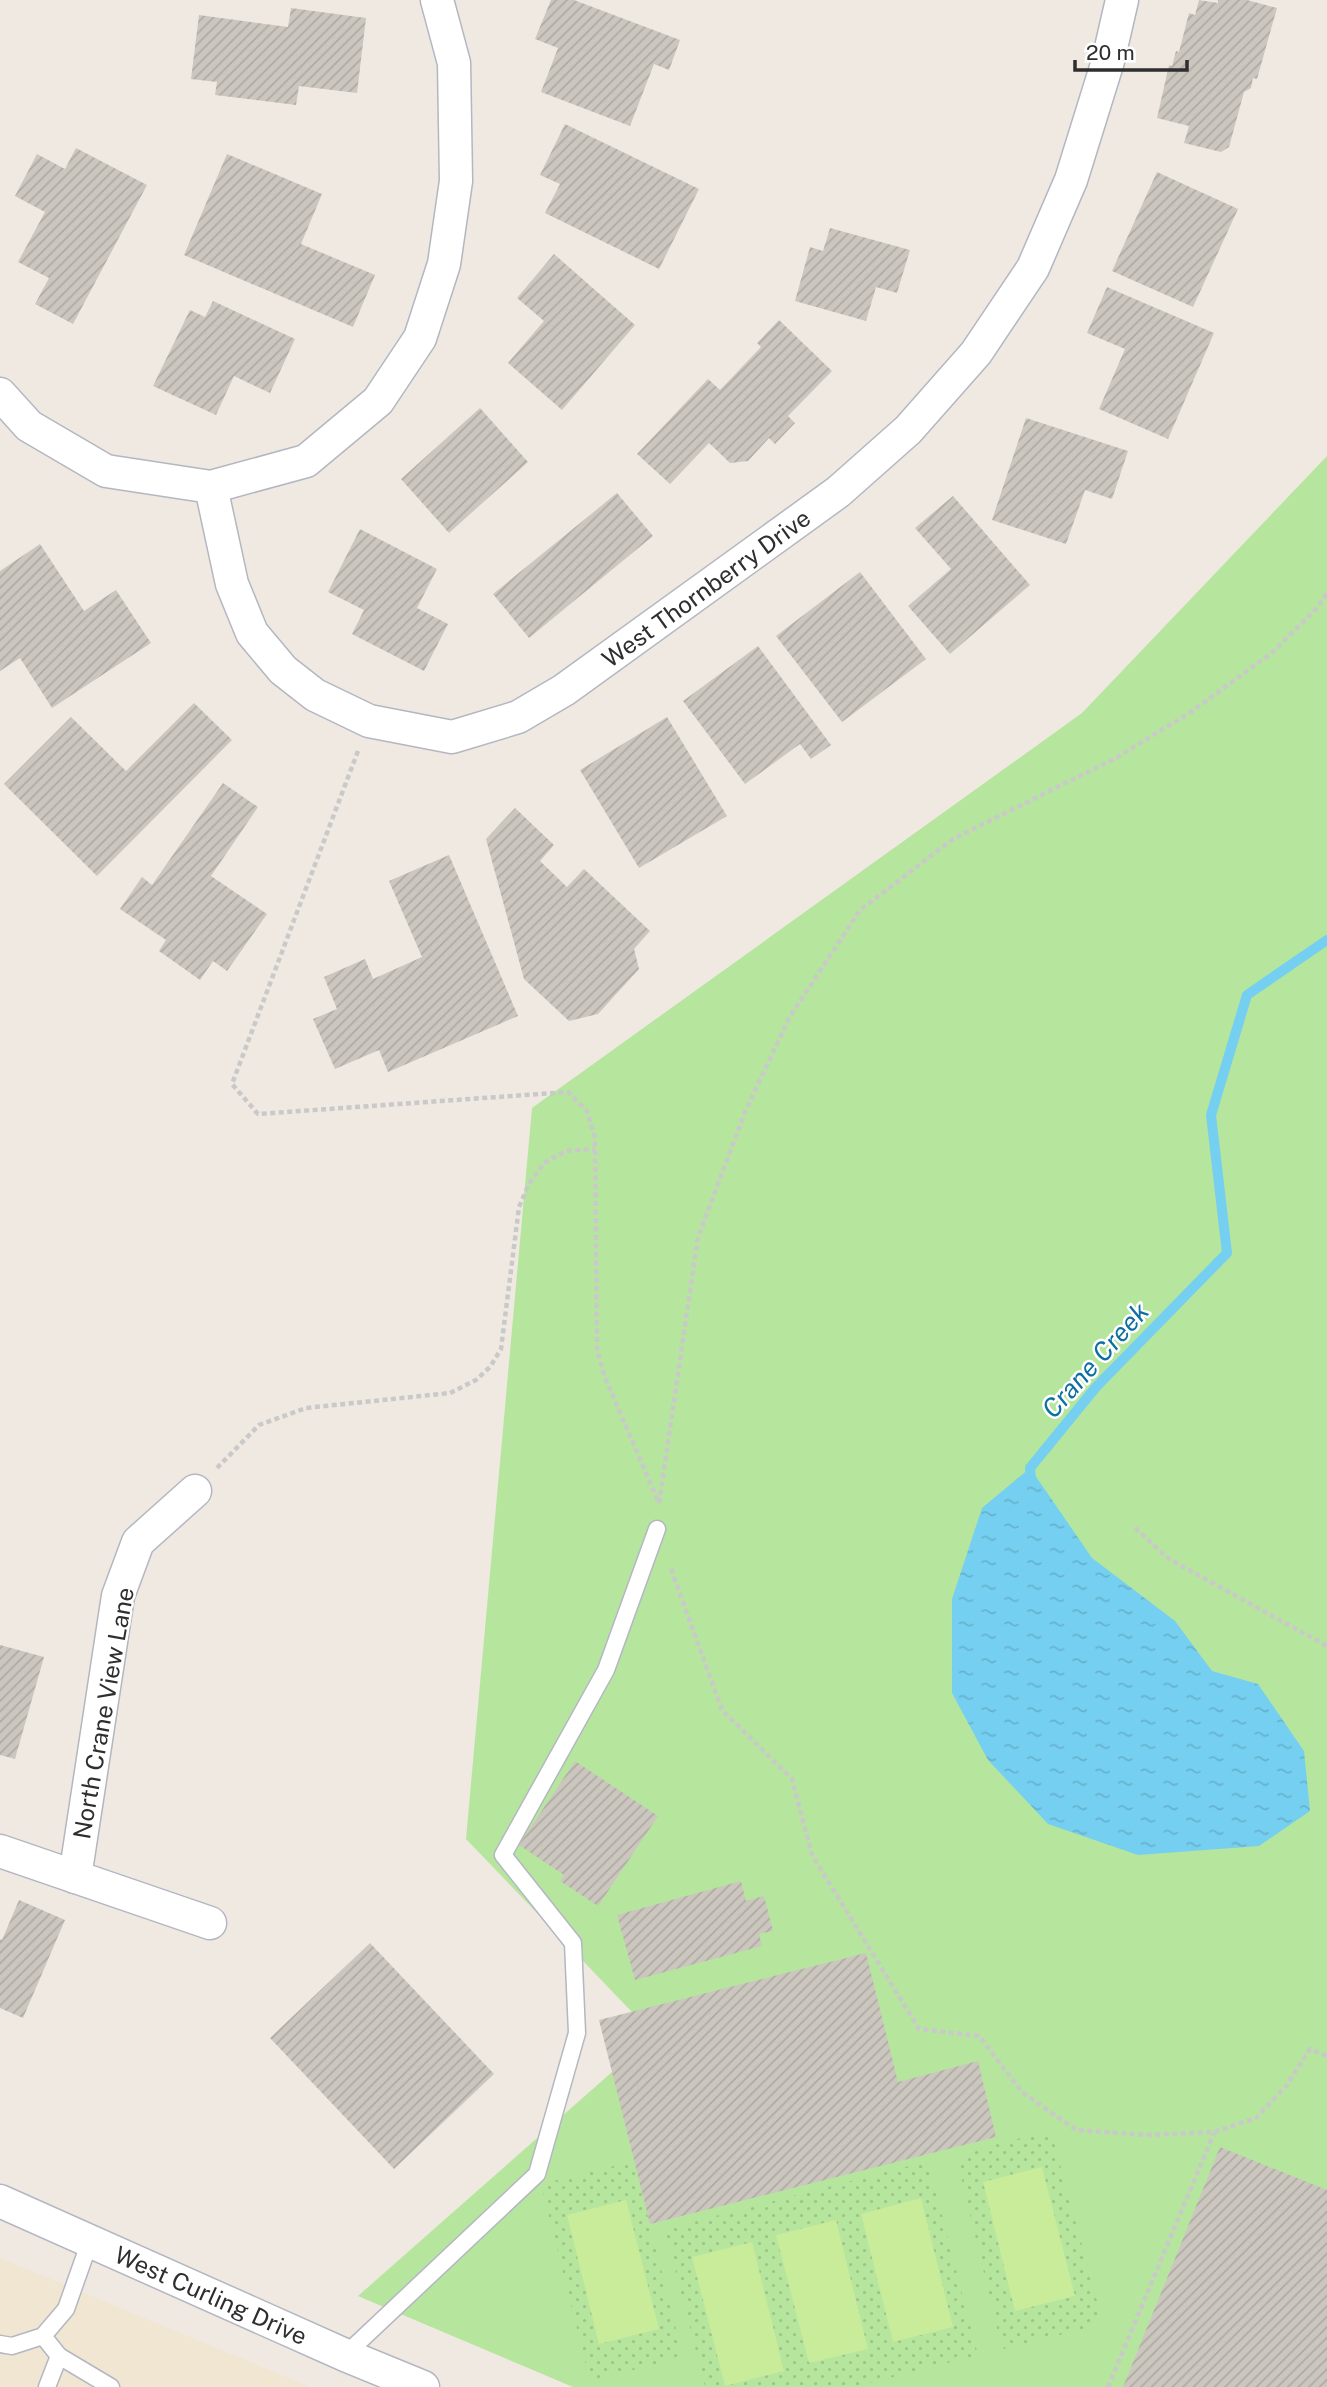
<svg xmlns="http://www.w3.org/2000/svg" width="1327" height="2387" font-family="'Public Sans',sans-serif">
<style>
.education{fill:#f0e6d1}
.grass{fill:#b6e59e}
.park{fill:url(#park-dots)}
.pitch{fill:#c9ec9a}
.water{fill:url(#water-ripples)}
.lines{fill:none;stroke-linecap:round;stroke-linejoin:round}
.stream{stroke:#75cff0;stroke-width:10}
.building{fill:url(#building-hatch)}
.service-casing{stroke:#b4b7c1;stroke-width:19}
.minor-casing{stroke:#b4b7c1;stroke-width:35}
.path{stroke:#c9c9c9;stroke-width:4.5;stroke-dasharray:5 3.5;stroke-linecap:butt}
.service{stroke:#fff;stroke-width:16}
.minor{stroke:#fff;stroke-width:32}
.labels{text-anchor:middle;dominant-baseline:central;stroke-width:5;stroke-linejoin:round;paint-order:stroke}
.street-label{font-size:24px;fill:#2e2e2e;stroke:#fff}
.water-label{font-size:26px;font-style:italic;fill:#0d6fa3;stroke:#fff}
</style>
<defs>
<pattern id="park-dots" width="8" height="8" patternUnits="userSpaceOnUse" patternTransform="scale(1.75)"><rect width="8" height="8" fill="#b6e59e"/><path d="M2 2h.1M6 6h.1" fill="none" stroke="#9dc588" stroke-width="1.8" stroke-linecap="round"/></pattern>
<pattern id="water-ripples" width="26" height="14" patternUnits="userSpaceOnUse" patternTransform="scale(1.75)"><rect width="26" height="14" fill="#75cff0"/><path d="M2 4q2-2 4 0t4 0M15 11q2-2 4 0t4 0" fill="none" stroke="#66b2ce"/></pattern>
<pattern id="building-hatch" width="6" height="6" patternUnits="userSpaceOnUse" patternTransform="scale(1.75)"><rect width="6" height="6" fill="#cbc7bf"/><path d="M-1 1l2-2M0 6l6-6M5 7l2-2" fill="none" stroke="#afaba4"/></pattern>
</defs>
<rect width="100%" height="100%" fill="#efe9e1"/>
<!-- education -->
<polygon class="education" points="0,2258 310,2387 0,2387"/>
<!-- grass -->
<polygon class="grass" points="1327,456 1327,2387 573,2387 358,2296 654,2035 466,1839 532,1108 1082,713"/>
<!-- park -->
<g class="park">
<polygon points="1040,2133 1053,2139 1101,2316 1093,2327 1002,2349 958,2164 966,2152"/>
<polygon points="634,2161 683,2357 590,2381 541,2184"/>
<polygon points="928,2161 978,2355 854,2387 705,2387 665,2229"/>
</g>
<!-- pitch -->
<g class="pitch">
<polygon points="1042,2167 1075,2296 1015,2311 983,2182"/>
<polygon points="921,2198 953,2327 893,2342 861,2214"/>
<polygon points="626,2200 659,2329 599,2344 567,2215"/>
<polygon points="836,2220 868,2349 809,2363 776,2235"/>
<polygon points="752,2242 784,2371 725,2386 692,2257"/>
</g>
<!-- water -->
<polygon class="water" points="1030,1468 1092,1558 1175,1621 1212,1671 1258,1684 1304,1751 1310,1811 1259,1846 1138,1855 1048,1824 988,1760 952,1693 952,1599 982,1508"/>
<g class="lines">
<!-- stream -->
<polyline class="stream" points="1031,1480 1030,1468 1096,1387 1227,1253 1211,1115 1247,995 1327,940"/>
</g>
<!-- building -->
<g class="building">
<polygon points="551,0 574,0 680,40 669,70 654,64 630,126 541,92 558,48 535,39"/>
<polygon points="1199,0 1218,3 1218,0 1247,0 1277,8 1257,79 1253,78 1251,88 1244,92 1229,147 1221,152 1184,143 1189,126 1157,118 1169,65 1172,66 1176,51 1179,52 1189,13 1195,15"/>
<polygon points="291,8 366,18 357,93 299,86 296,105 215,95 217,82 191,79 199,15 288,27"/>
<polygon points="565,124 699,189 659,269 545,213 560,184 540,175"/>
<polygon points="76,148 147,185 73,324 35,304 49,278 18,262 45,212 15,196 37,154 65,169"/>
<polygon points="227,154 322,194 301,244 375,275 353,327 184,255"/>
<polygon points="1157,172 1238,209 1193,307 1112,271"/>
<polygon points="830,228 910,250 897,293 876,287 866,321 795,301 810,247 823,251"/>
<polygon points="554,254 635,325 562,410 508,363 544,321 517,298"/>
<polygon points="1107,287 1214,333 1168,439 1099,409 1125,349 1087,333"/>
<polygon points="213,301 295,339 270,393 234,376 216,415 153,386 190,310 205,317"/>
<polygon points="779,320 832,371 788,416 795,423 775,444 769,438 748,461 730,463 709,443 670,484 637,454 708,379 720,390 761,347 757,343"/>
<polygon points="480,408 528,462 449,533 401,479"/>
<polygon points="1026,418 1128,451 1112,499 1085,490 1066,544 992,520"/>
<polygon points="617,493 653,536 529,638 493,594"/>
<polygon points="953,496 1030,585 950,654 908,606 951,569 915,528"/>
<polygon points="360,529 437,569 417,608 448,624 424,671 352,634 364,610 328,592"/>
<polygon points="40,544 84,611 116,590 151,643 52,708 20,658 0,671 0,571"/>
<polygon points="860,572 926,659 842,722 776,636"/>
<polygon points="758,646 831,745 811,759 800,744 745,784 683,701"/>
<polygon points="194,703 232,740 97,876 4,784 71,717 126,771"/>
<polygon points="667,717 727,816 639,868 580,770"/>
<polygon points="223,783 258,807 211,876 267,914 227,971 213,961 200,980 159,951 166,940 120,909 142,877 152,885"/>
<polygon points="515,808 554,845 540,861 567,887 584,869 650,931 634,949 639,969 598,1014 569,1021 524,979 486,839"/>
<polygon points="449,855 518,1016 388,1072 379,1050 335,1069 313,1019 337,1009 324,977 365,959 373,979 422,957 389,881"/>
<polygon points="0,1645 44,1657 15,1759 0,1755"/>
<polygon points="575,1761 658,1816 598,1906 560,1881 564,1875 519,1845"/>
<polygon points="741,1881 746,1901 764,1896 773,1931 759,1934 762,1946 635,1980 617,1915"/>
<polygon points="19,1900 65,1920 23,2018 0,2008 0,1939 2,1940"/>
<polygon points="370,1943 494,2074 394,2169 270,2038"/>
<polygon points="866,1953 898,2082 978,2061 996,2137 650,2224 599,2020"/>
<polygon points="1220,2147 1327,2190 1327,2387 1123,2387"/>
</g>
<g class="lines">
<!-- service casing -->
<g class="service-casing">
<g id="service">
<polyline points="43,2336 59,2356 111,2387"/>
<polyline points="0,2344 12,2346 43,2336 66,2309 90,2241"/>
<polyline points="345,2355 537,2174 577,2033 573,1943 503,1855 606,1670 657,1529"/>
<polyline points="47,2387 59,2356"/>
</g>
</g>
<!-- minor casing -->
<g class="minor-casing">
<g id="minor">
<polyline points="0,394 29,426 106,471 211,487 306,461 378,401 420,338 444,264 456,181 454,63 437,0"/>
<polyline points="211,487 232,584 252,633 283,670 315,695 369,721 452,737 518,717 564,690 838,492 908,430 976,353 1033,268 1071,180 1108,61 1122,0"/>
<polyline points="0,1851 210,1923"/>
<polyline points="75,1877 118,1596 138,1542 195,1491"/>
<polyline points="0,2201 345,2355 423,2387"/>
</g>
</g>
<!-- path -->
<g class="path">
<polyline points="358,751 232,1084 258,1114 568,1092 587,1111 595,1138 597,1349 604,1375 658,1501"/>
<polyline points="217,1468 259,1425 306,1408 450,1393 476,1380 490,1367 501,1349 519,1207 529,1184 544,1163 566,1151 595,1149"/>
<polyline points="659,1503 698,1237 745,1112 789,1018 860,910 953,839 1116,758 1191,712 1273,652 1315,610 1327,593"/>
<polyline points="1135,1528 1169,1559 1327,1646"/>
<polyline points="671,1569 722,1710 792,1779 812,1855 919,2029 979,2036 1022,2092 1076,2130 1147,2135 1214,2132 1256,2118 1286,2086 1310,2049 1327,2056"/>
<polyline points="1108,2387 1214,2133"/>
</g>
<!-- service -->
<use href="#service" class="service"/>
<!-- minor -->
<use href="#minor" class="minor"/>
</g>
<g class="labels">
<!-- street labels -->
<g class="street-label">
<text transform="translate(706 588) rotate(-36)">West Thornberry Drive</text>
<text transform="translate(103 1713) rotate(-80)">North Crane View Lane</text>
<text transform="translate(211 2295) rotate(24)">West Curling Drive</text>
</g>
<!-- water labels -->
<g class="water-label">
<text transform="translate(1095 1360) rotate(-48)">Crane Creek</text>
</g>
</g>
<!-- scale -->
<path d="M1075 60v10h112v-10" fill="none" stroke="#2e2e2e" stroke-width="3.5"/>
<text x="1086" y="60" font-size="21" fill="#2e2e2e" stroke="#ffffff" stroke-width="5" paint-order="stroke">20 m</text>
</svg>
